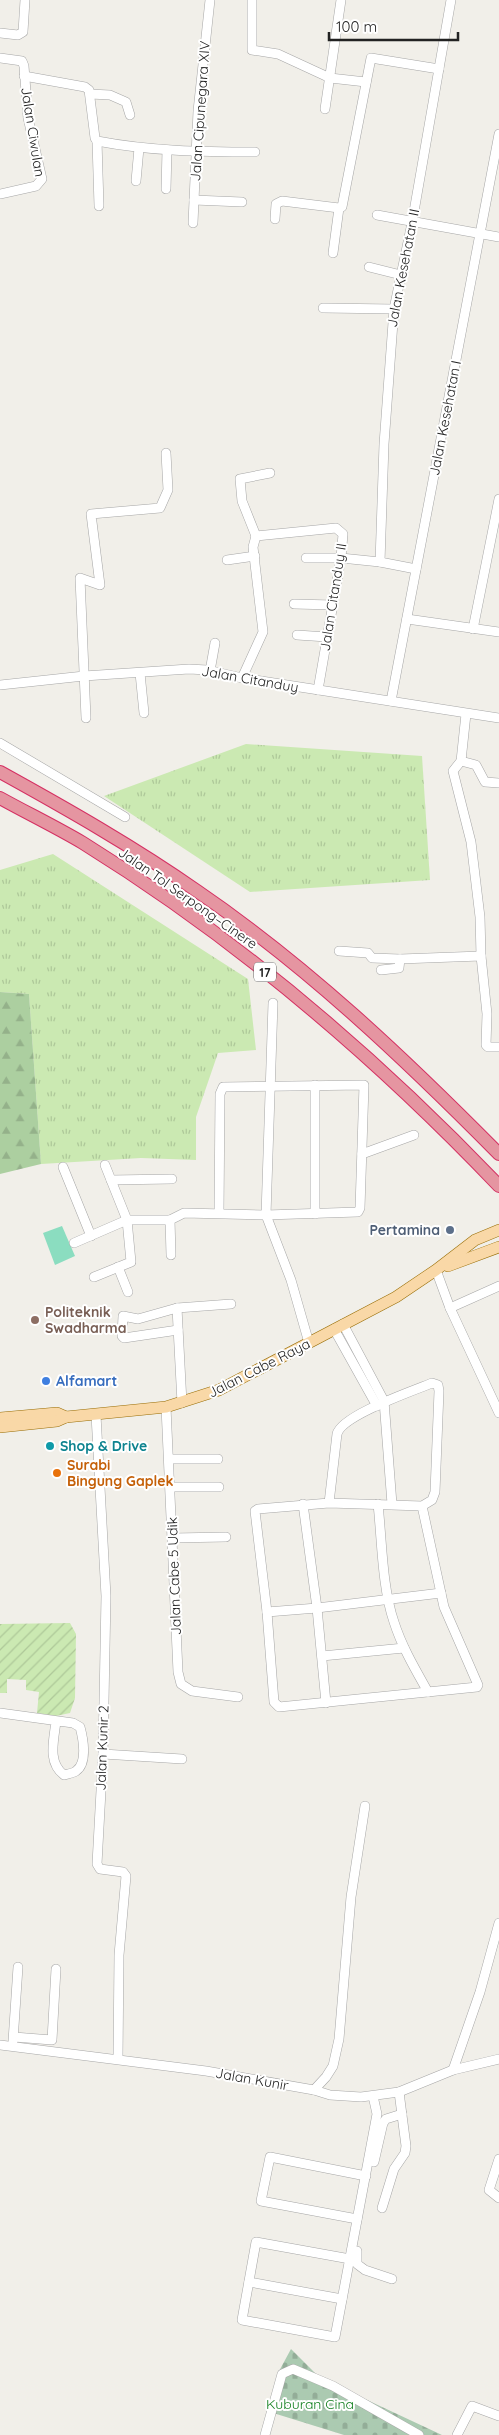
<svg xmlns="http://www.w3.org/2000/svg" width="499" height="2435" font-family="Quicksand,sans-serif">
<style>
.grass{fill:url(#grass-tufts)}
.forest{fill:url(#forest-firs)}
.cemetery{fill:url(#cemetery-stones)}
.garden{fill:url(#garden-furrows)}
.pitch{fill:#8bddc0}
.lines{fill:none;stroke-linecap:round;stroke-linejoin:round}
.minor-casing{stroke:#a6a6a6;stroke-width:10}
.major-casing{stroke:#996e06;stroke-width:12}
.highway-casing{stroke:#d53063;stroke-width:14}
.minor{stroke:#fff;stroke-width:9}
.major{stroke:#f9d8a7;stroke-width:11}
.highway{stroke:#e595a1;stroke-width:12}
.service-dot{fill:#5c6f8a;stroke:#fff;stroke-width:2}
.education-dot{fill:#8d6e63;stroke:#fff;stroke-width:2}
.shop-dot{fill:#3f7fe0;stroke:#fff;stroke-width:2}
.culture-dot{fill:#0f9aa8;stroke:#fff;stroke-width:2}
.food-dot{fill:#e8710a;stroke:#fff;stroke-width:2}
.labels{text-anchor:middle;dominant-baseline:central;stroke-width:4;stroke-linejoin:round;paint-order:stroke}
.shield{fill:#fff;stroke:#646464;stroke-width:1}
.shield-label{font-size:12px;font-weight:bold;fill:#222}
.street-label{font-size:14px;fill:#222;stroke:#fff}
.service-label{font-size:14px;font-weight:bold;fill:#4e5e75;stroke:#fff;text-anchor:end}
.education-label{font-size:14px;font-weight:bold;fill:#785e54;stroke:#fff;text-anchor:start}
.shop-label{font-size:14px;font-weight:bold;fill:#366cbe;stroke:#fff;text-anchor:start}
.culture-label{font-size:14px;font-weight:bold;fill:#0d838f;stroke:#fff;text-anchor:start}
.food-label{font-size:14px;font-weight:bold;fill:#c56008;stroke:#fff;text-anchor:start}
.park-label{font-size:14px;fill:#117f1d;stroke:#fff}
</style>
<defs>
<pattern id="grass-tufts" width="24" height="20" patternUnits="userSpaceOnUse" patternTransform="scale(1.25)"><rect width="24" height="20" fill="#cbe9b2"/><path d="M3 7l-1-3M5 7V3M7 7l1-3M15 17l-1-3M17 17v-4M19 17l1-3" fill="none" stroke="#aec899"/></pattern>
<pattern id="forest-firs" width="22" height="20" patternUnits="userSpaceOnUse" patternTransform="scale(1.25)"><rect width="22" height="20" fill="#accfa0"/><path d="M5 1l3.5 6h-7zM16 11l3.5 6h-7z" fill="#94b18a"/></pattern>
<pattern id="cemetery-stones" width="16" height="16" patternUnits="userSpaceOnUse" patternTransform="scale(1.25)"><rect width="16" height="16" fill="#abcab1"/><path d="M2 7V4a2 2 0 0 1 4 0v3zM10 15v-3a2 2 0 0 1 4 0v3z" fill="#93ad98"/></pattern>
<pattern id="garden-furrows" width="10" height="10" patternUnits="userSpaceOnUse" patternTransform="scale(1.25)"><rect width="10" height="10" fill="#cbe9b2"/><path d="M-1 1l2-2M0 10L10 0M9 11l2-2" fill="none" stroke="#aec899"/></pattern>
</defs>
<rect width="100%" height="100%" fill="#f1efe9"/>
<!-- grass -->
<g class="grass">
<polygon points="246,744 422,756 430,880 250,892 104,796"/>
<polygon points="53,854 248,979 256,1050 218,1053 196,1117 196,1160 141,1158 41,1164 29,994 0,992 0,870"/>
</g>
<!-- forest -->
<polygon class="forest" points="0,992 29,994 41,1164 0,1174"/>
<!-- cemetery -->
<polygon class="cemetery" points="291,2349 320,2378 442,2435 344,2435 270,2412 278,2373"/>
<!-- garden -->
<polygon class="garden" points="70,1623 76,1634 75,1698 70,1713 56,1716 37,1713 39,1692 26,1690 26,1680 7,1679 7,1693 0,1693 0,1624"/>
<!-- pitch -->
<polygon class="pitch" points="62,1226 75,1256 55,1265 43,1233"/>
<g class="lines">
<!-- minor casing -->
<g class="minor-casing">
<g id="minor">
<polyline points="252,0 252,50 278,54 330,78 366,82"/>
<polyline points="0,33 18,35 23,32 25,0"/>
<polyline points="0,58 22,61 24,66 28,118 42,179 36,186 0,194"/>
<path d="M 24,76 L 85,87 L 89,90 L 95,138 L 97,141 C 149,151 202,152 255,152"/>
<polyline points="90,94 110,95 126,102 130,115"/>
<polyline points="325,109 341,0"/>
<polyline points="97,141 99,206"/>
<polyline points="136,181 139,148"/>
<polyline points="166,189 167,150"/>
<polyline points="194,200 242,202"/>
<polyline points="377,215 499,237"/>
<polyline points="275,219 276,204 282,201 339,208"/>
<polyline points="193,223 198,111 210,0"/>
<polyline points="333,253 339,208 342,207 371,58 439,69"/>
<polyline points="369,267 401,275"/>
<polyline points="323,308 394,309"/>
<polyline points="256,536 336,528 343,534 341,558 318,690"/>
<polyline points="256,536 242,501 240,479 270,473"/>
<polyline points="306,558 341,558 380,562"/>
<polyline points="227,560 255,556"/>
<polyline points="416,569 380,562 384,444 394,309 412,223 451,0"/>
<polyline points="294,604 333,605"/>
<polyline points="407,619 499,632"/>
<polyline points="473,629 499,499"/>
<polyline points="297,635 327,637"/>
<polyline points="210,671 215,643"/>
<polyline points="140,673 144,713"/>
<polyline points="242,678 263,632 253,547 256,536"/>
<polyline points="0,685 84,676 189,669 207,670 242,678 499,718"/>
<polyline points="391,701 499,134"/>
<polyline points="466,714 461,761 453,771 471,842 480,917 481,956"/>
<polyline points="86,718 80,578 100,585 91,514 160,508 168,490 166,453"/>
<polyline points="0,743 125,817"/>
<polyline points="461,761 476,765 485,782 499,783"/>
<polyline points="339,951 368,953 372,958 400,959 481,956 487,1014 486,1045 488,1047 499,1047"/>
<polyline points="381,970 399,968 400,959"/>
<polyline points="273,1003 266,1215 291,1280 309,1343"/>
<polyline points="315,1085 315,1214"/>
<polyline points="362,1154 414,1135"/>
<polyline points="63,1167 91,1236"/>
<polyline points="111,1180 172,1179"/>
<polyline points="74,1243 127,1220 170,1220"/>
<polyline points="171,1255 170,1220 184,1213 266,1215 358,1212 360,1208 364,1085 223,1087 220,1094 219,1213"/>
<polyline points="118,1267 128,1292"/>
<polyline points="436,1270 450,1308 499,1413"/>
<polyline points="94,1277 131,1262 127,1220 105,1165"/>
<polyline points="177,1308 182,1403"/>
<polyline points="450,1308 499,1286"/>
<polyline points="343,1324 384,1401 392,1504"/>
<polyline points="334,1329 377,1406"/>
<polyline points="178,1330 124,1338 122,1336 123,1316 138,1319 177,1308 231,1304"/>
<polyline points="166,1407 178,1672 181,1684 192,1691 238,1697"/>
<polyline points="96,1415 106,1596 103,1754 97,1864 100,1869 123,1872 126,1876 119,1955 118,2059"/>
<polyline points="169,1459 218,1459"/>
<polyline points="170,1487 219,1487"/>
<path d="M 329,1503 L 337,1434 C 342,1415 413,1391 432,1383 L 438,1385 L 439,1391 L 435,1492 L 432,1500 L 422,1506 L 329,1503 L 258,1509 L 255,1511 L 267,1612 L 274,1702 L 279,1707 L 477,1687 L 478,1685 L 444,1607 L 422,1506"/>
<path d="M 378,1504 C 382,1541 382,1587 394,1622 C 402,1647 415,1669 428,1692"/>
<polyline points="173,1538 226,1537"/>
<polyline points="267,1612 317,1608 303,1504"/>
<polyline points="322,1656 404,1648"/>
<polyline points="326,1703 317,1608 441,1593"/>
<path d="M 0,1713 L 73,1723 L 80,1727 C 83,1738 88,1763 76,1771 C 74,1773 67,1774 64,1775 C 47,1762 54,1740 56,1721"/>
<polyline points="103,1754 182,1759"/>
<polyline points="14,2037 52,2040 56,1969"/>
<polyline points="13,2041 18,1967"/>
<polyline points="0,2045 206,2071 314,2090 330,2095 361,2097 399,2092 453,2070 499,2059"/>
<polyline points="453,2070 480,1992 499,1923"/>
<polyline points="314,2090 326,2077 333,2066 339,2039 351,1897 365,1806"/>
<polyline points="499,2159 489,2190 499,2198"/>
<polyline points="374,2162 383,2123 386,2119 402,2114"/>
<polyline points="382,2208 394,2169 405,2153 406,2146 399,2092"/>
<polyline points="357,2219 261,2201 270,2157 366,2176"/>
<polyline points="357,2251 357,2264 365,2270 392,2279"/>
<polyline points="350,2259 256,2242 242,2320 335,2337 377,2114 373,2096"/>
<polyline points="249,2282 342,2299"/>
<polyline points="265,2435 282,2374 293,2369 333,2386 419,2435"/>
<polyline points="457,2435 472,2406 499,2416"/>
</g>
</g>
<!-- major casing -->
<g class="major-casing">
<g id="major">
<polyline points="448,1266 499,1247"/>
<polyline points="0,1418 57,1413 66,1417"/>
<polyline points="0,1427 57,1421 66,1417 166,1407 219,1390 396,1297 436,1270 475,1240 499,1230"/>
</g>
</g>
<!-- highway casing -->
<g class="highway-casing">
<g id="highway">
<path d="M 0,772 C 67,809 134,847 197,891 C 307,966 405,1059 499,1154"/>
<path d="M 0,798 C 27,813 56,827 83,843 C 236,938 375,1056 499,1186"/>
</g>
</g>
<!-- minor -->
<use href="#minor" class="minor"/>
<!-- major -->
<use href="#major" class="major"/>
<!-- highway -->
<use href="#highway" class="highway"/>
</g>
<!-- markers -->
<circle class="service-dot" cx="450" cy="1230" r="5"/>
<circle class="education-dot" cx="35" cy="1320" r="5"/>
<circle class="shop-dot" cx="46" cy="1381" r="5"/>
<circle class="culture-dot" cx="50" cy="1446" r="5"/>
<circle class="food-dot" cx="57" cy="1473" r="5"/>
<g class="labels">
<!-- shield labels -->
<rect class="shield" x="254" y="962.5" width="22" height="19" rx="4"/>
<g class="shield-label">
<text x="265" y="972">17</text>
</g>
<!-- street labels -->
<g class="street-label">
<text transform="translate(200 111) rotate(-86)">Jalan Cipunegara XIV</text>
<text transform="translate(33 132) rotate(81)">Jalan Ciwulan</text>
<text transform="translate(403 268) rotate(-79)">Jalan Kesehatan II</text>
<text transform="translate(445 418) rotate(-79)">Jalan Kesehatan I</text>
<text transform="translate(333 597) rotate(-81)">Jalan Citanduy II</text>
<text transform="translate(250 679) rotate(10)">Jalan Citanduy</text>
<text transform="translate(188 898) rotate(35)">Jalan Tol Serpong–Cinere</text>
<text transform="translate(259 1368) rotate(-27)">Jalan Cabe Raya</text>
<text transform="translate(174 1576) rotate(-92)">Jalan Cabe 5 Udik</text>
<text transform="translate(102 1748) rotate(-88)">Jalan Kunir 2</text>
<text transform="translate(252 2079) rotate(10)">Jalan Kunir</text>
</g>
<!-- service labels -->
<g class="service-label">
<text x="440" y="1230">Pertamina</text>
</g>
<!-- education labels -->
<g class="education-label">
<text x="45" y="1312">Politeknik<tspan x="45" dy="16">Swadharma</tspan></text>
</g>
<!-- shop labels -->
<g class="shop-label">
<text x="56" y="1381">Alfamart</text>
</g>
<!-- culture labels -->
<g class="culture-label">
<text x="60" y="1446">Shop &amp; Drive</text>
</g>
<!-- food labels -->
<g class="food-label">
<text x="67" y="1465">Surabi<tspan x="67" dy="16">Bingung Gaplek</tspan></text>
</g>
<!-- park labels -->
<g class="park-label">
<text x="310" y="2404">Kuburan Cina</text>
</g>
</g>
<!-- scale -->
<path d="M329 32v8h129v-8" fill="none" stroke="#222222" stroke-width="2.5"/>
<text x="336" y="32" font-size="15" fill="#222222" stroke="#ffffff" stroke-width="4" paint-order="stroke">100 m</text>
</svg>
